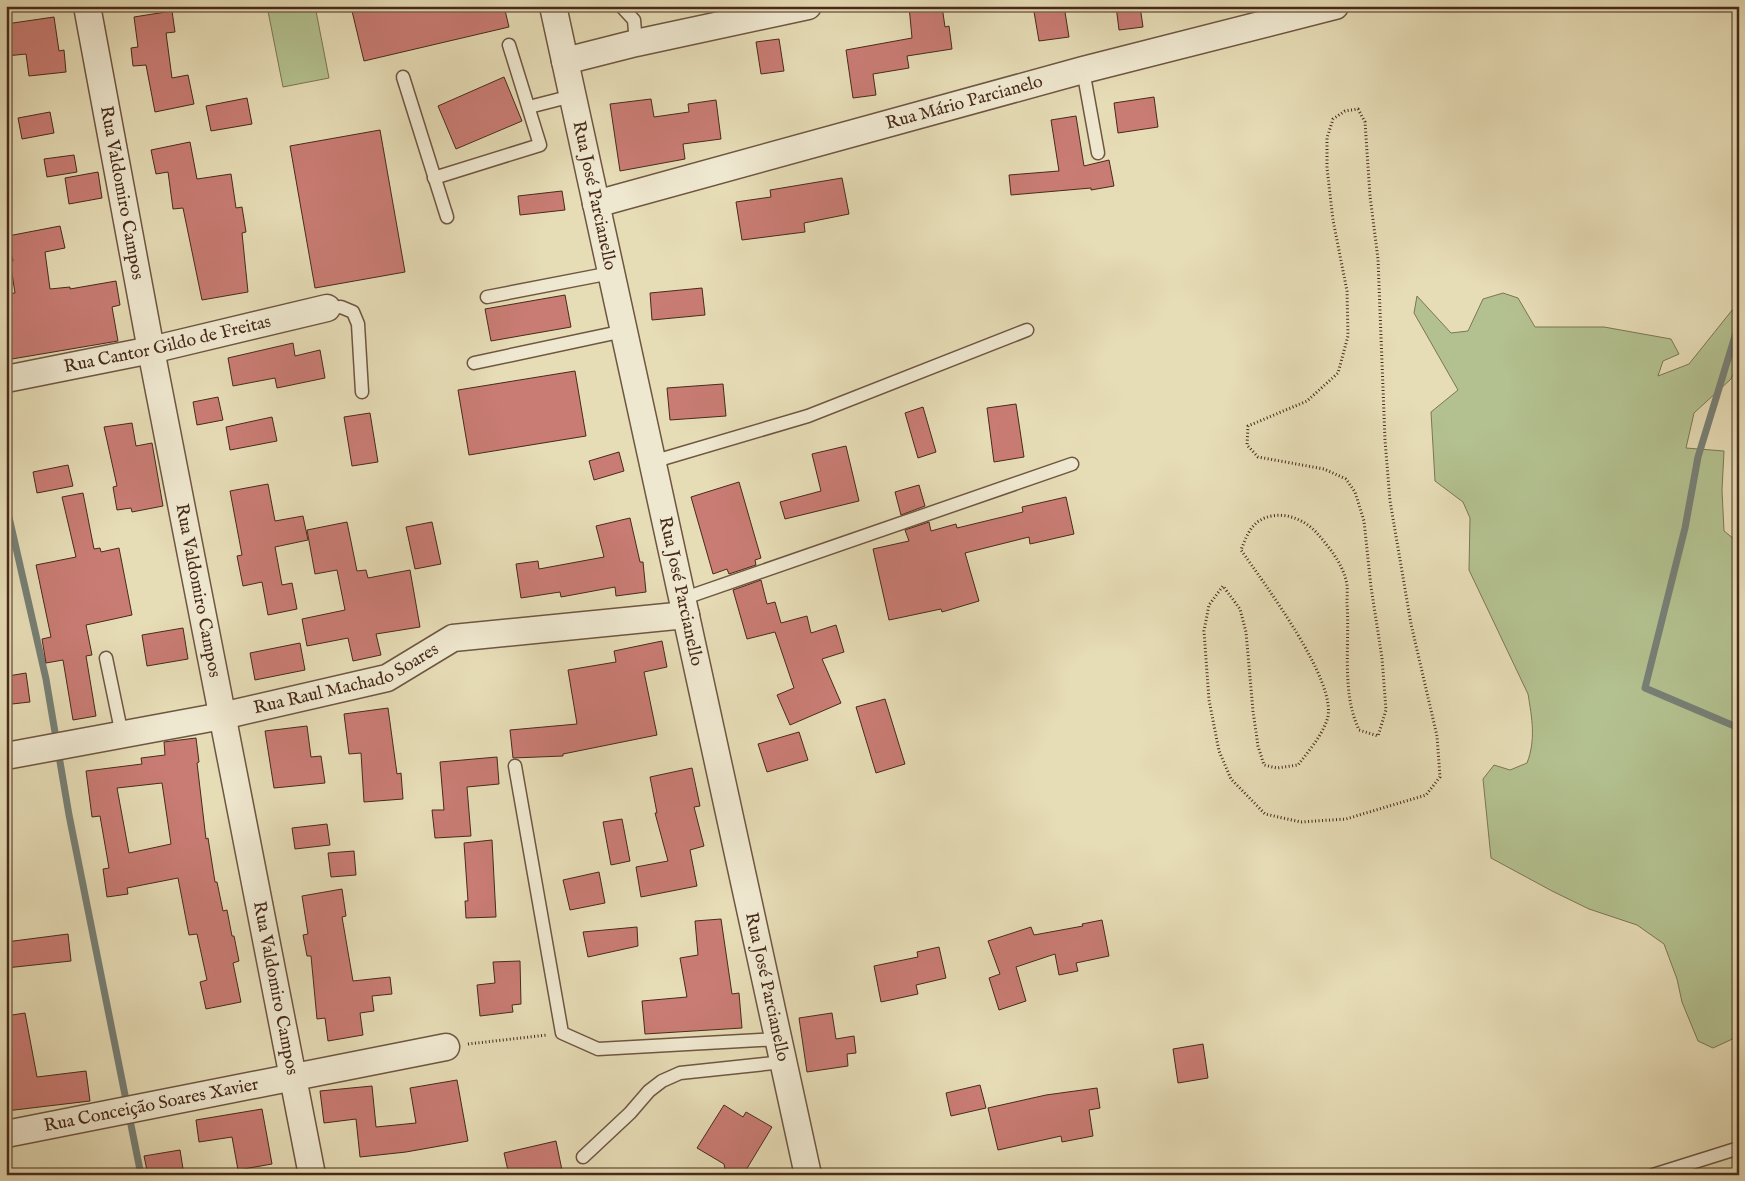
<svg xmlns="http://www.w3.org/2000/svg" width="1745" height="1181" font-family="'IM FELL English',serif">
<style>
.green{fill:#b3c08f;stroke:#7d7554}
.lines{fill:none;stroke-linecap:round;stroke-linejoin:round}
.stream{stroke:#778076;stroke-width:7}
.building{fill:#c97c74;stroke:#472a1a;fill-rule:evenodd}
.lane-casing{stroke:#6f5641;stroke-width:15}
.street-casing{stroke:#6f5641;stroke-width:29}
.path{stroke:#472a1a;stroke-width:3;stroke-dasharray:1 2.5;stroke-linecap:butt}
.lane{stroke:#efe8d0;stroke-width:12}
.street{stroke:#efe8d0;stroke-width:26}
.labels{text-anchor:middle;dominant-baseline:central;stroke-width:4.5;stroke-linejoin:round;paint-order:stroke}
.street-label{font-size:18px;fill:#472a1a;stroke:#efe8d0}
</style>
<rect width="100%" height="100%" fill="#e6dcb6"/>
<filter id="stains"><feTurbulence type="fractalNoise" baseFrequency=".004" numOctaves="4"/><feColorMatrix values="0 0 0 0 .2 0 0 0 0 .09 0 0 0 0 .02 0 0 0 .5 -.17"/></filter>
<radialGradient id="worn" r=".72"><stop offset=".6" stop-color="#630" stop-opacity="0"/><stop offset="1" stop-color="#630" stop-opacity=".3"/></radialGradient>
<!-- green -->
<g class="green">
<polygon points="267,6 315,6 329,78 283,87"/>
<path d="M 1503,293 L 1518,298 L 1535,327 L 1604,327 L 1671,339 L 1679,354 L 1663,361 L 1658,376 L 1689,364 L 1733,309 L 1739,312 L 1739,360 L 1731,379 L 1694,413 L 1686,448 L 1724,451 L 1722,490 L 1724,531 L 1734,539 L 1739,540 L 1739,1036 L 1713,1048 L 1698,1041 L 1682,1002 L 1677,979 L 1664,944 L 1637,925 L 1589,909 L 1552,891 L 1491,858 L 1483,779 L 1494,765 L 1510,770 L 1527,763 C 1536,740 1532,718 1528,694 L 1469,570 L 1470,518 L 1463,502 L 1435,481 L 1431,412 L 1458,390 L 1414,313 L 1417,296 L 1451,333 L 1468,331 L 1483,299 Z"/>
</g>
<g class="lines">
<!-- stream -->
<g class="stream">
<polyline points="1739,323 1698,457 1685,528 1645,688 1739,728"/>
<polyline points="6,504 46,679 69,815 141,1175"/>
</g>
</g>
<!-- building -->
<g class="building">
<polygon points="371,6 504,6 509,27 364,61 352,11"/>
<polygon points="909,6 942,6 945,27 949,26 952,49 907,56 909,68 873,74 876,95 853,98 846,50 912,38"/>
<polygon points="1033,6 1064,6 1069,37 1039,41"/>
<polygon points="1116,6 1140,6 1143,27 1119,30"/>
<polygon points="172,11 175,32 166,33 172,78 188,75 194,104 155,112 146,65 133,66 131,48 138,47 134,17"/>
<polygon points="54,17 59,51 64,50 66,72 29,76 26,54 6,56 6,24"/>
<polygon points="779,39 784,71 761,74 756,42"/>
<polygon points="504,77 522,121 456,149 438,106"/>
<polygon points="1154,97 1158,127 1118,133 1114,103"/>
<polygon points="247,98 252,124 211,131 206,106"/>
<polygon points="651,99 654,117 689,112 688,104 716,100 721,139 683,144 685,159 620,171 610,104"/>
<polygon points="50,112 54,133 22,139 18,118"/>
<polygon points="1076,116 1084,166 1109,160 1114,186 1091,190 1091,188 1011,195 1009,175 1059,171 1051,120"/>
<polygon points="380,130 405,272 315,288 290,146"/>
<polygon points="190,142 197,179 231,174 236,208 242,207 246,232 242,233 248,292 202,300 183,208 173,209 168,172 156,174 151,150"/>
<polygon points="74,155 77,172 47,177 44,159"/>
<polygon points="98,172 102,198 69,204 65,178"/>
<polygon points="842,178 849,214 804,223 805,232 742,240 736,202 771,197 770,190"/>
<polygon points="562,191 565,210 520,215 518,196"/>
<polygon points="60,226 65,248 45,252 50,289 70,287 70,289 116,281 120,305 112,307 118,341 6,360 6,294 15,293 10,261 13,261 8,236"/>
<polygon points="702,288 705,315 652,320 650,293"/>
<polygon points="565,295 571,327 491,341 485,309"/>
<polygon points="293,343 295,356 320,350 325,378 277,388 275,378 233,386 228,358"/>
<polygon points="575,371 586,436 469,455 458,390"/>
<polygon points="723,384 726,416 670,420 667,388"/>
<polygon points="218,397 223,420 197,425 193,402"/>
<polygon points="1016,404 1024,457 994,462 987,408"/>
<polygon points="923,407 936,452 918,458 905,413"/>
<polygon points="370,413 378,462 352,466 344,417"/>
<polygon points="272,417 277,441 230,450 226,427"/>
<polygon points="132,423 136,446 152,443 163,506 132,512 131,508 117,510 113,487 117,486 104,427"/>
<polygon points="846,446 859,501 785,519 780,502 821,491 812,454"/>
<polygon points="619,452 624,471 594,480 589,461"/>
<polygon points="68,465 73,486 37,493 33,472"/>
<polygon points="739,482 761,558 755,560 756,565 729,574 727,569 713,574 691,497"/>
<polygon points="268,484 275,521 303,516 308,540 275,547 282,585 292,583 297,609 268,615 262,582 243,586 237,556 242,555 230,491"/>
<polygon points="919,485 925,506 901,515 895,492"/>
<polygon points="83,493 94,549 100,548 101,552 119,548 132,615 86,625 92,655 86,656 96,716 73,720 63,660 46,663 42,639 51,637 36,565 76,557 62,497"/>
<polygon points="1066,497 1074,534 1030,544 1029,537 965,553 979,601 942,612 941,609 889,620 873,549 909,541 905,530 929,522 931,531 956,524 957,528 1023,512 1022,507"/>
<polygon points="630,518 640,562 643,562 646,592 616,596 615,587 561,597 560,592 521,598 516,564 538,561 539,569 604,557 596,526"/>
<polygon points="347,522 357,571 366,570 368,578 410,570 420,627 376,634 381,655 353,661 348,638 307,646 302,619 345,610 337,570 315,574 307,530"/>
<polygon points="432,522 441,564 415,569 406,527"/>
<polygon points="761,580 767,604 775,602 781,623 807,616 811,633 836,625 844,652 822,659 841,703 790,725 777,695 794,688 775,632 747,639 733,590"/>
<polygon points="183,628 188,659 147,666 142,635"/>
<polygon points="662,641 667,667 644,672 657,735 563,754 563,756 513,758 510,730 577,724 568,670 616,662 614,651"/>
<polygon points="300,643 305,670 255,680 250,653"/>
<polygon points="26,673 30,702 12,704 8,676"/>
<polygon points="885,699 905,764 876,773 856,707"/>
<polygon points="388,708 397,774 401,773 403,799 364,802 361,753 349,754 344,714"/>
<polygon points="307,726 311,757 321,756 325,783 274,788 265,731"/>
<polygon points="799,732 808,760 767,772 758,744"/>
<path d="M 196,738 L 199,762 L 197,763 L 206,839 L 208,838 L 215,882 L 217,882 L 223,911 L 227,910 L 232,936 L 234,936 L 239,961 L 233,963 L 241,1002 L 206,1009 L 200,982 L 207,980 L 197,934 L 189,935 L 178,878 L 127,888 L 128,894 L 107,897 L 103,869 L 109,868 L 100,816 L 92,817 L 86,771 L 142,764 L 141,758 L 165,755 L 164,742 ZM 162,783 L 171,844 L 129,853 L 117,788 Z"/>
<polygon points="497,757 499,784 467,787 471,836 435,838 432,810 444,810 440,762"/>
<polygon points="692,768 700,806 694,807 704,846 690,850 697,886 641,897 636,867 668,861 655,813 657,813 650,777"/>
<polygon points="622,819 630,861 611,865 603,822"/>
<polygon points="327,824 330,845 295,849 292,828"/>
<polygon points="492,840 496,917 466,918 465,901 468,901 464,843"/>
<polygon points="354,851 356,875 331,877 328,853"/>
<polygon points="599,872 605,903 570,910 563,880"/>
<polygon points="342,889 346,916 342,917 353,981 390,977 392,994 372,996 374,1011 360,1013 363,1035 328,1041 325,1018 317,1019 311,956 307,956 303,935 308,934 302,896"/>
<polygon points="721,919 732,994 739,993 742,1028 645,1034 642,1001 687,997 680,958 698,955 695,921"/>
<polygon points="1102,920 1109,956 1076,963 1078,971 1059,975 1055,954 1016,967 1026,1001 999,1010 989,978 1000,974 988,941 1031,927 1034,935 1083,926 1082,924"/>
<polygon points="637,927 638,946 588,957 583,932"/>
<polygon points="68,934 71,961 6,968 6,942"/>
<polygon points="939,947 946,978 916,985 918,994 881,1002 874,966 918,957 917,952"/>
<polygon points="520,961 521,1004 512,1005 513,1012 480,1016 477,985 495,983 493,962"/>
<polygon points="25,1013 37,1077 86,1071 90,1101 6,1111 6,1016"/>
<polygon points="832,1013 836,1039 854,1036 856,1053 847,1054 848,1066 807,1072 799,1018"/>
<polygon points="1203,1044 1208,1078 1178,1083 1173,1049"/>
<polygon points="457,1080 468,1141 406,1152 360,1157 356,1119 324,1123 320,1091 372,1086 376,1127 416,1123 410,1088"/>
<polygon points="980,1085 986,1108 951,1116 946,1093"/>
<polygon points="1097,1088 1100,1108 1089,1110 1093,1136 1062,1142 1061,1136 998,1150 988,1108 1046,1095"/>
<polygon points="724,1105 743,1117 746,1112 772,1127 743,1175 726,1175 724,1164 697,1148"/>
<polygon points="262,1109 272,1164 238,1170 232,1137 199,1142 196,1120"/>
<polygon points="556,1141 563,1175 509,1175 504,1153"/>
<polygon points="180,1150 184,1175 148,1175 144,1156"/>
</g>
<g class="lines">
<!-- lane casing -->
<g class="lane-casing">
<g id="lane">
<polyline points="621,6 634,20 636,43"/>
<polyline points="1083,70 1098,153"/>
<polyline points="403,77 447,217"/>
<polyline points="529,107 572,96"/>
<polyline points="434,178 540,145 509,45"/>
<polyline points="487,297 611,273"/>
<polyline points="327,308 341,307 353,312 358,324 362,392"/>
<polyline points="474,363 624,331"/>
<polyline points="652,462 808,416 1027,330"/>
<polyline points="682,599 1072,464"/>
<polyline points="106,658 122,735"/>
<polyline points="515,766 562,1033 598,1049 778,1039"/>
<polyline points="583,1157 630,1113 649,1091 662,1081 680,1073 784,1062"/>
<polyline points="1653,1175 1739,1148"/>
</g>
</g>
<!-- street casing -->
<g class="street-casing">
<g id="street">
<path id="s1" d="M 87,6 L 151,350 L 312,1175"/>
<path id="s2" d="M 553,6 L 808,1175"/>
<polyline points="565,61 636,43 808,6"/>
<path id="s3" d="M 596,204 L 1083,70 L 1335,6"/>
<path id="s4" d="M 6,379 L 151,350 L 327,308"/>
<path id="s5" d="M 6,756 L 222,716 L 387,678 L 453,638 L 686,615"/>
<path id="s6" d="M 6,1134 L 446,1047"/>
</g>
</g>
<!-- path -->
<g class="path">
<path d="M 1358,109 L 1365,122 L 1370,196 L 1378,259 L 1385,440 L 1390,501 L 1411,624 L 1437,736 L 1440,777 L 1426,795 L 1346,819 L 1301,822 L 1265,814 L 1231,779 L 1219,751 L 1209,700 L 1204,631 L 1209,605 L 1223,586 L 1240,609 L 1246,632 L 1253,711 L 1258,746 L 1264,765 L 1277,768 L 1298,765 C 1308,752 1321,737 1327,720 C 1340,684 1263,582 1241,550 C 1247,534 1253,519 1272,516 C 1288,513 1304,520 1316,532 C 1328,546 1341,561 1346,580 C 1348,587 1347,596 1347,603 C 1350,645 1341,691 1359,730 L 1378,736 L 1386,710 L 1382,658 L 1371,587 L 1364,521 L 1355,492 L 1346,479 L 1324,469 L 1258,457 L 1247,445 L 1248,426 L 1307,401 L 1338,373 L 1348,336 L 1347,291 L 1333,220 L 1327,168 L 1327,138 L 1333,119 L 1345,111 Z"/>
<polyline points="468,1044 547,1035"/>
</g>
<!-- lane -->
<use href="#lane" class="lane"/>
<!-- street -->
<use href="#street" class="street"/>
</g>
<g class="labels">
<!-- street labels -->
<g class="street-label">
<text stroke="none"><textPath href="#s3" startOffset="382">Rua Mário Parcianelo</textPath></text>
<text stroke="none"><textPath href="#s1" startOffset="190">Rua Valdomiro Campos</textPath></text>
<text stroke="none"><textPath href="#s2" startOffset="194">Rua José Parcianello</textPath></text>
<text stroke="none"><textPath href="#s4" startOffset="165">Rua Cantor Gildo de Freitas</textPath></text>
<text stroke="none"><textPath href="#s1" startOffset="595">Rua Valdomiro Campos</textPath></text>
<text stroke="none"><textPath href="#s2" startOffset="599">Rua José Parcianello</textPath></text>
<text stroke="none"><textPath href="#s5" startOffset="350">Rua Raul Machado Soares</textPath></text>
<text stroke="none"><textPath href="#s2" startOffset="1004">Rua José Parcianello</textPath></text>
<text stroke="none"><textPath href="#s1" startOffset="1000">Rua Valdomiro Campos</textPath></text>
<text stroke="none"><textPath href="#s6" startOffset="148">Rua Conceição Soares Xavier</textPath></text>
</g>
</g>
<!-- margin -->
<rect width="1745" height="1181" fill="none" stroke="#e6dcb6" stroke-width="25"/>
<rect x="8" y="8" width="1730" height="1166" fill="none" stroke="#472a1a" stroke-width="2.5"/>
<rect x="12" y="12" width="1720" height="1156" fill="none" stroke="#472a1a"/>
<rect width="100%" height="100%" filter="url(#stains)"/>
<rect width="100%" height="100%" fill="url(#worn)"/>
</svg>
